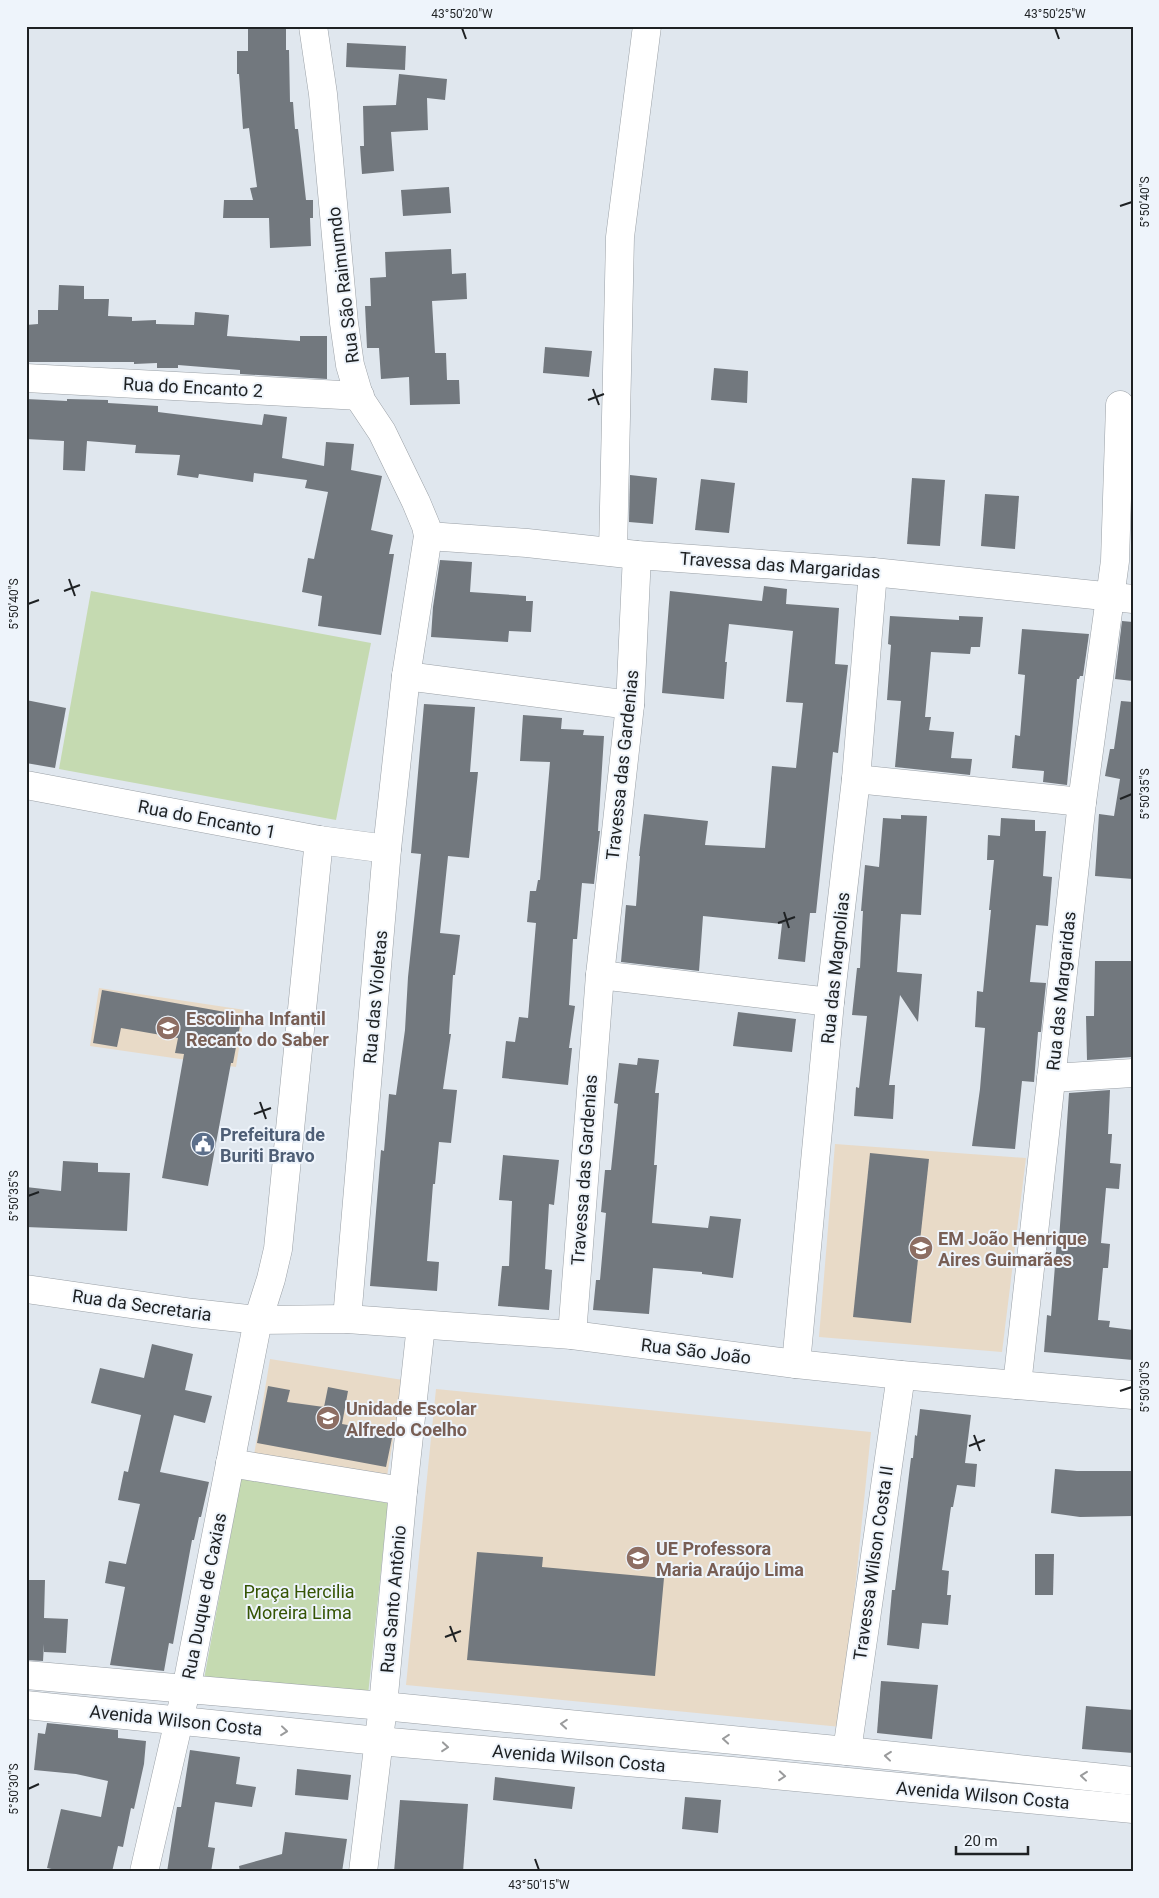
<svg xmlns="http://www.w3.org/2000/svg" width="1159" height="1898" font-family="Roboto,sans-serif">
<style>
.education{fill:#e8dac7}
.green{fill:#c5dab1}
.building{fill:#72787e}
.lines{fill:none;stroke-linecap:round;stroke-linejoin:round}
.minor-casing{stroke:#9aa0a6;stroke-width:29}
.tertiary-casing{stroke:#9aa0a6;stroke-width:29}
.minor{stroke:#fff;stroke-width:28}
.tertiary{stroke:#fff;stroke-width:28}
.oneway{stroke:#9a9b9c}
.ticks{fill:none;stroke:#1e2123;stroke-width:2}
.labels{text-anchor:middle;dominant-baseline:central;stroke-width:4;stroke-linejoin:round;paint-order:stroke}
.street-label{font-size:18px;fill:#1e2123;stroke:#eef4fb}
.education-label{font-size:18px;font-weight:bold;fill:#785e54;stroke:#eef4fb;text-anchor:start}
.service-label{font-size:18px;font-weight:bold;fill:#4e5e75;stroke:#eef4fb;text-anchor:start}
.park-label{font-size:18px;fill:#355404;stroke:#eef4fb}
.neatline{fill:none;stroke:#1e2123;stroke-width:2}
.ticks-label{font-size:12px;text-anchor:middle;fill:#1e2123}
</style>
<rect width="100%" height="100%" fill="#e0e7ee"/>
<!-- education -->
<g class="education">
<polygon points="99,988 245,1010 236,1067 90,1046"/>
<polygon points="835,1144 1026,1158 1002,1352 819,1337"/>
<polygon points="270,1359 403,1380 387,1476 254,1455"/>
<polygon points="436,1389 871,1432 841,1727 406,1685"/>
</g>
<!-- green -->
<g class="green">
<polygon points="91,591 371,643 336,820 59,769"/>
<polygon points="241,1479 388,1503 368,1695 204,1679"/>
</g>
<!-- building -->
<g class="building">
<polygon points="248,26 286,26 286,50 289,50 290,102 293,102 295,129 298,129 306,200 313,200 313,218 310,218 311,246 270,248 269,218 223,218 224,200 253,200 250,188 257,187 249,128 243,129 239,74 237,74 237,51 248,51"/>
<polygon points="347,43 406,46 405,70 346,67"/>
<polygon points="399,74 447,79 445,100 427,98 428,130 391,132 394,171 362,174 360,146 364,146 363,106 396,105"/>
<polygon points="449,187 451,213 403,216 401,190"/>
<polygon points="451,249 452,274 466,273 467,299 432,301 435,353 446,353 447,380 459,380 460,404 410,405 409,377 381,379 379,348 367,348 365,306 371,306 370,278 386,277 385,252"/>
<polygon points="59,285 84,286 84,299 109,299 108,316 132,317 132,321 156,320 156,324 194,325 195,312 229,315 227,336 300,341 300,336 327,336 327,379 240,374 240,370 178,365 178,368 157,368 157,363 134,364 134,362 26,362 26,325 38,324 38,310 58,310"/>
<polygon points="545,347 592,351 589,377 543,373"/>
<polygon points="714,368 748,371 747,403 711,400"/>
<polygon points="26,399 67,401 67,399 108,400 108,403 158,406 158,412 262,425 264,414 287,417 282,458 324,466 326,442 354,444 351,470 382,476 371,530 393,535 389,554 394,554 381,635 318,626 322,596 302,592 308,558 314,559 328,492 305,488 307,480 254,473 253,482 199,474 198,478 177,475 180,455 135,453 136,445 87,441 85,471 63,470 64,441 26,439"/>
<polygon points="630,475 657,478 653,524 629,522"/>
<polygon points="912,478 945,480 940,546 907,544"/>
<polygon points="701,479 735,483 729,533 695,530"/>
<polygon points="985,494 1019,496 1015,549 981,546"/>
<polygon points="440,560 472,562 470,592 526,596 526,601 533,601 531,632 509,631 508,642 431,637 433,607"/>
<polygon points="764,586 787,589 786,604 839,608 835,664 848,665 838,753 833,752 816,913 810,913 805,962 778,959 782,924 703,916 699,971 621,962 626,905 636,906 640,856 639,856 644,814 708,821 705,845 765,848 772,766 796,768 803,703 786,702 793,631 729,624 725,662 727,662 724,699 662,693 670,591 762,601"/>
<polygon points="890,616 959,620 959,616 983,617 980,647 971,647 970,654 931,652 925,717 931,717 929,730 954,732 951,758 972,759 970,775 895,767 901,701 887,700 891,645 888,644"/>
<polygon points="1122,621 1133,622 1133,681 1115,679"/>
<polygon points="1022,629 1089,634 1083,676 1080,676 1079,679 1077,679 1067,785 1043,782 1044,771 1012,768 1015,735 1020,736 1025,675 1018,674"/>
<polygon points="26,700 66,708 55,768 26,763"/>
<polygon points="1121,701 1133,702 1133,879 1095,876 1099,814 1114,816 1120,779 1105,776 1110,749 1114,749"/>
<polygon points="424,704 475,707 470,772 478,772 469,858 448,856 440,933 460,935 455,975 453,975 449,1034 451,1034 443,1089 457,1090 451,1143 439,1142 435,1184 433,1184 427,1261 439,1262 437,1291 370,1286 381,1150 384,1151 389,1094 396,1095 405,1030 408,977 421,854 411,853"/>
<polygon points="523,715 562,718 561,729 584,730 583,735 604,736 598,831 600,831 594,884 582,883 577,939 573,939 569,1005 575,1006 569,1048 572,1048 568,1085 502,1078 506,1041 515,1042 519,1017 528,1018 536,923 527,922 530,891 536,891 538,880 540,880 550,762 520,761"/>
<polygon points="901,815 927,816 921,915 901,914 897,972 922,974 918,1022 900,995 889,1085 895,1085 893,1119 854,1116 856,1087 859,1088 867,1016 852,1015 857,968 860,968 863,911 861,911 865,865 879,867 883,818 901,819"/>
<polygon points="1001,818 1035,820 1035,831 1046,831 1043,876 1052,877 1048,926 1036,925 1030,982 1046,983 1041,1032 1038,1032 1034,1082 1022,1081 1015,1149 972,1146 980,1089 985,1028 975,1027 977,991 983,992 991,910 989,910 994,860 987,860 988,835 1000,836"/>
<polygon points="1095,961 1133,961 1133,1057 1087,1060 1086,1016 1094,1016"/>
<polygon points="102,990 242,1015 233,1063 231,1063 208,1186 162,1178 184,1054 175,1053 178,1038 121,1028 117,1047 93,1043"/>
<polygon points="738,1012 796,1019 792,1052 733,1046"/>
<polygon points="638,1058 659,1060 655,1093 659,1093 654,1165 657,1165 652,1223 708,1228 710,1216 741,1219 733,1278 702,1274 702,1272 653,1268 649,1314 593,1310 596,1280 600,1280 606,1213 601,1212 605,1170 611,1170 618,1104 614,1103 619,1063 637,1065"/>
<polygon points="1110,1090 1108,1134 1112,1134 1110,1163 1121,1164 1119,1189 1106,1188 1101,1243 1110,1244 1108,1268 1103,1268 1098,1320 1110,1321 1109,1327 1133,1330 1133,1360 1044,1352 1047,1315 1051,1316 1057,1240 1059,1240 1069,1093"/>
<polygon points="870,1153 929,1159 911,1323 853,1317"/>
<polygon points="503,1155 559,1160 554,1205 549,1204 545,1269 552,1270 549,1310 498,1306 502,1266 509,1266 512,1201 499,1200"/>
<polygon points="63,1161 98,1163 98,1172 130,1173 127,1231 26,1227 26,1187 61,1191"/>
<polygon points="152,1344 193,1354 185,1390 212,1396 205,1423 174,1415 160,1472 209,1482 201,1517 199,1517 194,1540 192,1540 173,1644 169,1643 164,1671 110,1665 125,1587 105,1583 109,1561 126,1564 140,1504 118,1500 124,1471 128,1472 141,1415 91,1403 100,1368 144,1378"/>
<polygon points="268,1386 290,1390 287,1402 324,1407 328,1387 348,1391 342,1424 393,1433 386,1467 257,1443"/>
<polygon points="920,1409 971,1415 965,1463 977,1464 975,1487 957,1485 953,1507 951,1507 942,1570 949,1571 947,1595 951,1595 948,1625 922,1623 919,1649 887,1645 892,1590 895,1590 911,1458 913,1458 915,1435 917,1436"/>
<polygon points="1055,1469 1077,1471 1133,1471 1133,1516 1080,1517 1051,1513"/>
<polygon points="477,1552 543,1557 542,1567 664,1578 655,1676 467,1660"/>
<polygon points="1035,1554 1054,1554 1053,1595 1035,1595"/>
<polygon points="26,1580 45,1580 44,1618 68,1619 66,1653 44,1652 44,1644 43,1661 26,1660"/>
<polygon points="881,1681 938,1685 932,1739 877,1733"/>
<polygon points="1086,1706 1133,1710 1133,1753 1082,1749"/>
<polygon points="47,1723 118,1730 118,1738 146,1741 144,1764 134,1809 131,1808 123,1847 118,1846 112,1872 65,1872 47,1868 61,1809 101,1817 108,1781 76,1774 34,1770 38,1733 45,1734"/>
<polygon points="190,1750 240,1757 236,1784 256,1787 252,1807 215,1802 208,1847 215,1848 211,1872 167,1872 177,1807 181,1807"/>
<polygon points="297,1769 351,1775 348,1800 295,1795"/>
<polygon points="495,1777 575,1787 572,1809 493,1800"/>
<polygon points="685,1797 721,1800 718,1833 682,1829"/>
<polygon points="400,1800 468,1804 463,1872 394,1872"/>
<polygon points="285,1832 347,1839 342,1872 240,1872 239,1866 282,1854"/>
</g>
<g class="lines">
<!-- minor casing -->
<g class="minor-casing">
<g id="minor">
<polyline points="313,26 323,94 344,323 350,365 360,399 382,432 416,502 426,526 428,536 406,676 387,849 347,1319"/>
<polyline points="26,378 360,396"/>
<polyline points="428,536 527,543 637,555 873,572 1133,599"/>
<polyline points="613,552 620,237 647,26"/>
<polyline points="406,676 630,705"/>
<polyline points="856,779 1082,802"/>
<polyline points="26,785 319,840 387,849"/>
<polyline points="600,975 830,1002"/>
<polyline points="1051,1078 1133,1073"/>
<polyline points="26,1289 193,1313 258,1320 347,1319 572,1335 796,1364 901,1375 1133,1395"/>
<polyline points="572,1335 600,975 630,705 637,555"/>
<polyline points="796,1364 830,1002 856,779 873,572"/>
<polyline points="1017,1385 1082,802 1115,561 1120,405"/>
<polyline points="230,1463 403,1491"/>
<polyline points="847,1751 901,1375"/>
<polyline points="144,1872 186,1690 258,1320 271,1279 278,1249 319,840"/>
<polyline points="363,1872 383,1706 403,1491 421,1325"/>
</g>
</g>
<!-- tertiary casing -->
<g class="tertiary-casing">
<g id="tertiary">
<polyline points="26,1675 383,1706 847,1751 1133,1781"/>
<polyline points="26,1705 378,1741 732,1771 1133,1809"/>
</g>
</g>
<!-- minor -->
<use href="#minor" class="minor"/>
<!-- tertiary -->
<use href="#tertiary" class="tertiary"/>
</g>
<!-- one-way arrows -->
<defs><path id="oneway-chevron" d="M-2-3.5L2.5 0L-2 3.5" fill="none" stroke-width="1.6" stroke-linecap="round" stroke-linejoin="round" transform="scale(1.25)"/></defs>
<g class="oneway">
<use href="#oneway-chevron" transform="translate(564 1724) rotate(-175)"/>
<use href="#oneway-chevron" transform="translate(284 1731) rotate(6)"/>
<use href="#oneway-chevron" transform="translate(726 1739) rotate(-175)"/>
<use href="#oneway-chevron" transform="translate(445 1747) rotate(5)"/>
<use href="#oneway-chevron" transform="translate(888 1756) rotate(-174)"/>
<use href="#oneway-chevron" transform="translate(782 1776) rotate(5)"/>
<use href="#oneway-chevron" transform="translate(1084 1776) rotate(-174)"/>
</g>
<!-- ticks -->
<path class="ticks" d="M 462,28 L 466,39M 1055,28 L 1059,39M 1120,206 L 1132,202M 593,389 L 599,405M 588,400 L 604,394M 69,579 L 75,596M 64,591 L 80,585M 28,604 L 39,600M 1120,799 L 1132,794M 784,912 L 789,928M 778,923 L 795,917M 260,1102 L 266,1119M 254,1114 L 271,1108M 28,1196 L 39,1192M 1120,1391 L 1132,1387M 974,1435 L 980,1451M 969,1446 L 985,1440M 450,1626 L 456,1642M 445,1637 L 461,1631M 28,1789 L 39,1784M 535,1859 L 539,1870"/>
<!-- icons -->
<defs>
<g id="school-disc" transform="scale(1.25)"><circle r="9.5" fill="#8d6e63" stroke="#eef4fb"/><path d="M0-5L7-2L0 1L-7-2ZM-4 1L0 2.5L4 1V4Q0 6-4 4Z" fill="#fff"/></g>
<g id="civic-disc" transform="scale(1.25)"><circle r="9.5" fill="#5c6f8a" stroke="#eef4fb"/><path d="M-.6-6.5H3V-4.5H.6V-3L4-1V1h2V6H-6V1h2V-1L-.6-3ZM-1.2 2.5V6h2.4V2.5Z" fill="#fff"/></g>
</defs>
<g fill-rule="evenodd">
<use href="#school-disc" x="168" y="1028"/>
<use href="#civic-disc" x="203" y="1144"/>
<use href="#school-disc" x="921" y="1248"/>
<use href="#school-disc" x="328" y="1418"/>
<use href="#school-disc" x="638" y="1558"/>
</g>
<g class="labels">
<!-- street labels -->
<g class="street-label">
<text transform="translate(343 285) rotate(-97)">Rua São Raimumdo</text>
<text transform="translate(193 387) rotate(3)">Rua do Encanto 2</text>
<text transform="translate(780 565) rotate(4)">Travessa das Margaridas</text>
<text transform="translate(622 765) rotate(-84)">Travessa das Gardenias</text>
<text transform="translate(207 819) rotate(11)">Rua do Encanto 1</text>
<text transform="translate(835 968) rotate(-84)">Rua das Magnolias</text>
<text transform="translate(1061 991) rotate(-84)">Rua das Margaridas</text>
<text transform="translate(375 997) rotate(-85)">Rua das Violetas</text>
<text transform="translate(584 1170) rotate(-86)">Travessa das Gardenias</text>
<text transform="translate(142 1305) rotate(8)">Rua da Secretaria</text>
<text transform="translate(696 1351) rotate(7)">Rua São João</text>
<text transform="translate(873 1563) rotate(-82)">Travessa Wilson Costa II</text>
<text transform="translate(204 1596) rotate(-79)">Rua Duque de Caxias</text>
<text transform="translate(393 1599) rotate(-85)">Rua Santo Antônio</text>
<text transform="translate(176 1720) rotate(6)">Avenida Wilson Costa</text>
<text transform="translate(579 1758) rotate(5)">Avenida Wilson Costa</text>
<text transform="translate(983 1795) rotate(5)">Avenida Wilson Costa</text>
</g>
<!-- education labels -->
<g class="education-label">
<text x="186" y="1018">Escolinha Infantil<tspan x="186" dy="21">Recanto do Saber</tspan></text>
<text x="938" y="1238">EM João Henrique<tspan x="938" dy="21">Aires Guimarães</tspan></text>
<text x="346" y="1408">Unidade Escolar<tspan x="346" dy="21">Alfredo Coelho</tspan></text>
<text x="656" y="1548">UE Professora<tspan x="656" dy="21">Maria Araújo Lima</tspan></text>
</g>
<!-- service labels -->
<g class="service-label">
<text x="220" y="1134">Prefeitura de<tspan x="220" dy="21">Buriti Bravo</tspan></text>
</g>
<!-- park labels -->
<g class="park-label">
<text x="299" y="1591">Praça Hercilia<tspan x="299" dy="21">Moreira Lima</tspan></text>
</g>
</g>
<!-- border -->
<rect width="1159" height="1898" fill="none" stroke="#eef4fb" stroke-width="55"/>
<!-- scale -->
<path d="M956 1846v8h72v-8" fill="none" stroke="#1e2123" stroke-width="2.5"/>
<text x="964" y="1846" font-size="15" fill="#1e2123" stroke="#eef4fb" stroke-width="4" paint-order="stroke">20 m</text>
<rect x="28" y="28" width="1104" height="1842" class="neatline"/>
<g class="ticks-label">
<text x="462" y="18">43°50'20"W</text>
<text x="1055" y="18">43°50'25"W</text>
<text transform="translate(1145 202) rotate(-90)" y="4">5°50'40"S</text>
<text transform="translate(14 604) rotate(-90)" y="4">5°50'40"S</text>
<text transform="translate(1145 794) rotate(-90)" y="4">5°50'35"S</text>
<text transform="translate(14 1196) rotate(-90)" y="4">5°50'35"S</text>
<text transform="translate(1145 1387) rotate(-90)" y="4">5°50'30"S</text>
<text transform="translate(14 1789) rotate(-90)" y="4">5°50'30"S</text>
<text x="539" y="1889">43°50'15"W</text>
</g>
</svg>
